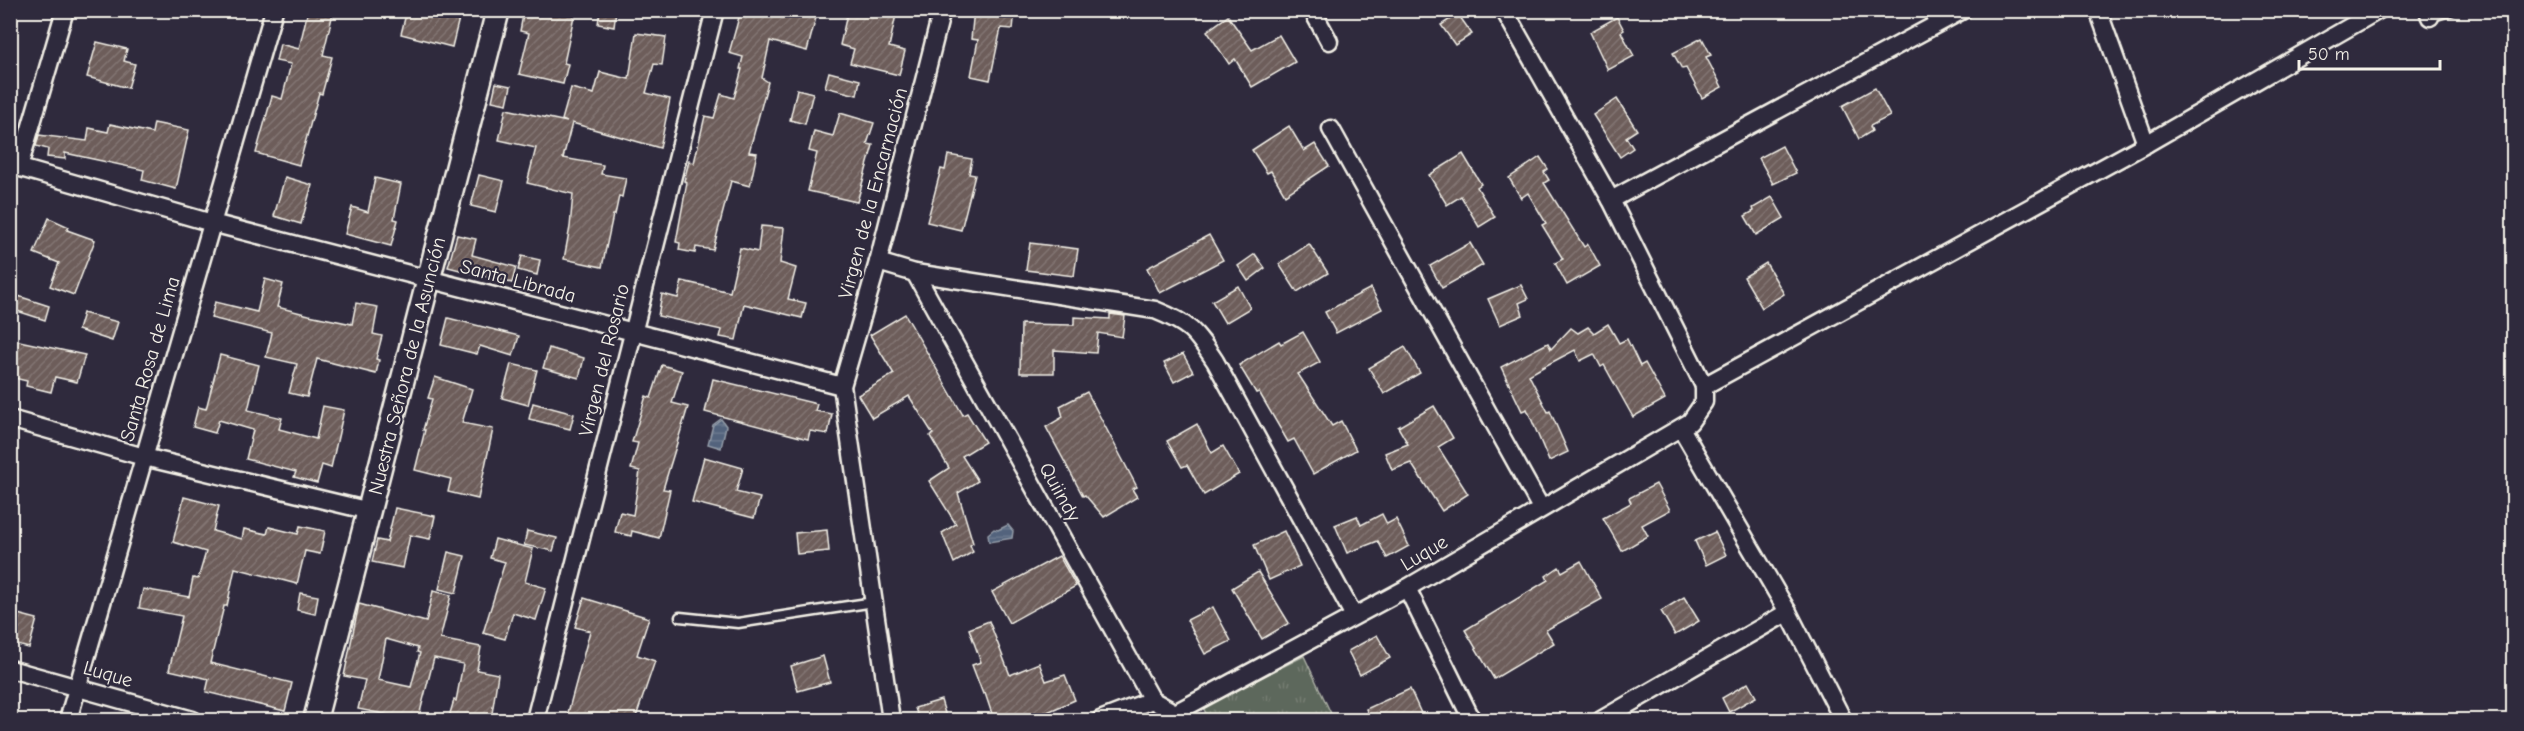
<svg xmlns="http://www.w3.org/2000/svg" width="2524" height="731" font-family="'Comic Neue',sans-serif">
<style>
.park{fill:url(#park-tufts);stroke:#a8aca2;stroke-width:1.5}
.water{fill:url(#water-rules);stroke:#939ca8;stroke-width:1.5}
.building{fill:url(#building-hatch);stroke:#f4f1e8;stroke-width:1.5;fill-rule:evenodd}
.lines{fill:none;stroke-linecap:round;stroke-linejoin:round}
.lane-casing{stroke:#f4f1e8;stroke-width:13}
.street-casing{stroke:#f4f1e8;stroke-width:21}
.secondary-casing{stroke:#f4f1e8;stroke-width:27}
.lane{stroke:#2f2a3d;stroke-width:8}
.street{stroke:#2f2a3d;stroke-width:16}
.secondary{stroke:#2f2a3d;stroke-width:22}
.labels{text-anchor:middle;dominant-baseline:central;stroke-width:4.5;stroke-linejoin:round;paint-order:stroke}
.street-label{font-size:20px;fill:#f4f1e8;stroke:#2f2a3d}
</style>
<defs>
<pattern id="park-tufts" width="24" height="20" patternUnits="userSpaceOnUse" patternTransform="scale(1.5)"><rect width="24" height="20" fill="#5d675b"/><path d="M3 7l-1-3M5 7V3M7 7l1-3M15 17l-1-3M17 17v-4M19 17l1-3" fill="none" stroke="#757d73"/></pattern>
<pattern id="water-rules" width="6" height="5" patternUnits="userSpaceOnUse" patternTransform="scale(1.5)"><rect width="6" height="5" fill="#53637d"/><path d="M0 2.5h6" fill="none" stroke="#6c7a8f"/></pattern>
<pattern id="building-hatch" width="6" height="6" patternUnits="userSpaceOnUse" patternTransform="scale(1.5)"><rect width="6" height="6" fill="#6d5d5a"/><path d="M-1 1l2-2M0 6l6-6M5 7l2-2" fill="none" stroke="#827572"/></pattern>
</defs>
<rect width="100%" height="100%" fill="#2f2a3d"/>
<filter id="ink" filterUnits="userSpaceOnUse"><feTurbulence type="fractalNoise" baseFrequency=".0167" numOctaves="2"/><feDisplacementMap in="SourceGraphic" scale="12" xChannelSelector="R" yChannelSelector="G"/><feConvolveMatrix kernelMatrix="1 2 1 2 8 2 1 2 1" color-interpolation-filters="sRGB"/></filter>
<g filter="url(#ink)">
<!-- park -->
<polygon class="park" points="1304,656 1334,720 1209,720 1203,707"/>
<!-- water -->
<g class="water">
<polygon points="721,419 726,426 721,448 708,444 713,425"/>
<polygon points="1008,525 1013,531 1012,538 989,542 988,534 994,529 998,530"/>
</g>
<!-- building -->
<g class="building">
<polygon points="308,10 333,13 323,55 332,57 322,94 319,93 299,165 256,153 272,96 282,99 291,64 276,61 280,44 299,49"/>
<polygon points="407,10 461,10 452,47 401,34"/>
<polygon points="524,10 547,10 574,16 564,63 568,64 563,84 519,74 529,33 520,31"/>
<polygon points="600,10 616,10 614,27 598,24"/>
<polygon points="741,10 818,10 807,51 770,41 762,78 768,82 749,152 757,153 750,186 731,181 713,250 696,247 695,253 679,250 680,243 676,242 687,182 684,181 689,161 694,163 705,116 714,118 721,94 734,98 742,69 740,69 743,57 729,53"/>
<polygon points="848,10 897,10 889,47 905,51 899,75 850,63 854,49 840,45"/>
<polygon points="974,10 1015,10 1013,29 1001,28 990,80 971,76 978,40 971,39"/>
<polygon points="1458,14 1472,34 1455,45 1441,25"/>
<polygon points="1228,16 1252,50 1279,35 1295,62 1252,87 1235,59 1229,64 1207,31"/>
<polygon points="1617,17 1624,30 1621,32 1634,56 1608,70 1590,32"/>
<polygon points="636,33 666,37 662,65 654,64 646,93 670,99 660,148 572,123 563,158 603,165 601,174 626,178 622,197 619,196 615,215 613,215 602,267 564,259 570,227 573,194 527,183 536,148 499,140 506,109 567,122 562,120 571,88 594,94 600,72 629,79"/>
<polygon points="1702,38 1711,55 1706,57 1722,87 1702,98 1686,68 1682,69 1673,53"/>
<polygon points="97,42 127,49 124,61 135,64 128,88 87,77"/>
<polygon points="829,72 860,80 857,95 825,87"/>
<polygon points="496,83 511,86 507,104 492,101"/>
<polygon points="1875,88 1890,116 1870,126 1872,131 1859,139 1842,106"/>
<polygon points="797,89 813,93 805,124 790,120"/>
<polygon points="1617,99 1637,130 1626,137 1633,148 1620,157 1593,115"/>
<polygon points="840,113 874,123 867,144 873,145 857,202 808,191 817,153 809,151 814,131 833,136"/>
<polygon points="154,123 189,130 176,189 142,180 144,170 65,153 65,159 47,157 48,149 36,146 39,135 87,141 89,128 108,132 110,124 152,133"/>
<polygon points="1289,126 1304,151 1315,144 1329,166 1285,195 1271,171 1267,173 1252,150"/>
<polygon points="1782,146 1796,173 1773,184 1759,158"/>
<polygon points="1463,154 1481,184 1477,187 1495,217 1479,227 1461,196 1447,205 1429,175"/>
<polygon points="948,155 972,159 969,174 975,175 961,230 927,222 941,169 945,170"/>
<polygon points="1540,157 1548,169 1544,172 1549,180 1544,183 1584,247 1588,244 1600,266 1567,285 1555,263 1563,259 1542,225 1546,223 1528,193 1521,198 1509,178"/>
<polygon points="479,175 504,181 496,212 471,206"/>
<polygon points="285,177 312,185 301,224 274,216"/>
<polygon points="375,178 401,184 394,219 398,220 391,246 345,234 352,207 368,212"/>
<polygon points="1772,197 1784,218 1756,235 1745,216 1754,211 1753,208"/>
<polygon points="49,218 69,227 67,230 95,240 74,295 50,286 59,263 34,253"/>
<polygon points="761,226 784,228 780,263 796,268 788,299 806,303 802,318 744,304 736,340 720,337 722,330 658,316 662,294 678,298 682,281 730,292 740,248 758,252"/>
<polygon points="457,235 476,239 472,255 516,267 512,283 448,267"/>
<polygon points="1209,235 1223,260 1160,293 1147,268"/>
<polygon points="1030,243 1078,249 1074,276 1026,270"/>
<polygon points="1470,243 1483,265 1442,288 1430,266"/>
<polygon points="1309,244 1328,273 1297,292 1279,264"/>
<polygon points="1255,254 1265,268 1248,281 1238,266"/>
<polygon points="522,256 540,260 537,275 518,270"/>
<polygon points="1766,263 1784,294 1762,308 1744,277"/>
<polygon points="265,279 283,284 277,307 309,315 352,324 356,303 378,307 373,334 382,336 376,359 379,360 376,374 317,359 307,397 289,393 297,364 266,357 272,333 211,318 215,302 257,312"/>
<polygon points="1521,285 1528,299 1519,303 1523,315 1500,325 1488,299"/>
<polygon points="1238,286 1250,308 1225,323 1212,301"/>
<polygon points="1371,288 1382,309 1336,333 1325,312"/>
<polygon points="15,295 49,306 45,320 11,309"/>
<polygon points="83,313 118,322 112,341 78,330"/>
<polygon points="905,314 963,415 967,413 985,442 962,456 978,481 958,493 973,543 970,545 973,552 954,563 942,533 956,524 929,481 949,468 930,436 933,434 909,396 872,418 858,395 894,374 870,335"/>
<polygon points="1110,314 1125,316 1122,337 1098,333 1096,353 1054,350 1054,373 1020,373 1021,324 1074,325 1074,317 1110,319"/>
<polygon points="448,318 519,336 513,356 480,346 477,354 441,345"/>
<polygon points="1608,324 1619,343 1627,339 1640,366 1645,363 1665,399 1633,417 1604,365 1601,367 1594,354 1580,361 1575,350 1543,367 1529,375 1548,412 1550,411 1568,452 1549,461 1527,409 1522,411 1501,367 1548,343 1551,349 1571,328 1578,333 1588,327 1594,333"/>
<polygon points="1303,332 1320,362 1298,374 1332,426 1341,421 1356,450 1313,474 1294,439 1288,442 1259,392 1256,393 1239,365 1279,341 1281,344"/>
<polygon points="10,339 85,355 77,382 55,377 51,392 26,386 27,381 10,377"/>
<polygon points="1405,347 1420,373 1384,394 1369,368"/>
<polygon points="549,348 584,358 579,378 543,368"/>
<polygon points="1183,354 1193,372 1174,382 1164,363"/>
<polygon points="220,355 259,365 248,410 282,418 279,429 316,439 323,406 344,410 331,468 322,465 317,483 294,477 296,472 246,459 253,430 219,420 215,433 193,427 198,407 206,409"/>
<polygon points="511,364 537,370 528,405 502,398"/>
<polygon points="662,365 682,371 672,403 688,407 663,489 670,490 659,538 632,531 631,536 615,532 620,512 633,515 640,471 631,469 638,443 632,442 646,396 651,398"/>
<polygon points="435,377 472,389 462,423 493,429 478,499 448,492 451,479 415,470 425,430 423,430 432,399 428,398"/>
<polygon points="713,379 817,404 815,411 832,414 828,434 810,431 808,439 705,412"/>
<polygon points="1087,392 1137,487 1132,489 1137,497 1104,517 1085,495 1083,496 1046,427 1063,417 1060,406"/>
<polygon points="533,403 574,414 570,429 529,419"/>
<polygon points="1434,406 1453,438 1438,447 1468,494 1442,511 1411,463 1392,470 1385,453 1408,444 1398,427"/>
<polygon points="1197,424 1212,453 1223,446 1239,474 1204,495 1187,465 1182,467 1167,441"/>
<polygon points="704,457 743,468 736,492 760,498 754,518 692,502"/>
<polygon points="1656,484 1670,510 1642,525 1648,536 1622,551 1603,518 1631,503 1629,498"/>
<polygon points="184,497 219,506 213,531 242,539 244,529 267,534 269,527 298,534 300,526 325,531 320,554 305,551 297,584 235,568 227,606 224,606 210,663 292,683 285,711 206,692 209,679 169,670 182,616 139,608 143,589 189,597 193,578 198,579 206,552 173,542"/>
<polygon points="395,508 435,516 430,539 410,535 403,568 372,562 377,540 387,542"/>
<polygon points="1382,514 1387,524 1396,519 1409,546 1387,558 1378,541 1347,553 1335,525 1357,516 1361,525"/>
<polygon points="827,530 829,551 797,554 795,533"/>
<polygon points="527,531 557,538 553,551 524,545"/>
<polygon points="1284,531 1300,566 1269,580 1254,545"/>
<polygon points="1715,532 1726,555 1706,565 1695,541"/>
<polygon points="495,539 533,549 525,582 546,588 536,620 513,613 505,639 483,633 505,562 490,558"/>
<polygon points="448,552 465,556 456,593 439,589"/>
<polygon points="1059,556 1076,586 1009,623 992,592"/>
<polygon points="1581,561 1602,599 1546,630 1554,643 1494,679 1465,630 1548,580 1546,576 1559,567 1562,572"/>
<polygon points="1258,572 1289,623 1262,639 1232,588"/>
<path d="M 433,591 L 451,595 L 440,639 L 481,647 L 477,670 L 498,674 L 491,720 L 448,720 L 454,700 L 456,701 L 463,664 L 434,658 L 418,720 L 403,720 L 404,718 L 358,709 L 365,680 L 344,676 L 359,604 L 426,622 ZM 386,639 L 418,648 L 417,652 L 420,653 L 411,687 L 378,680 Z"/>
<polygon points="300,593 318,596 315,614 297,610"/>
<polygon points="1684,597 1699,621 1675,635 1661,611"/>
<polygon points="584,598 649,618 637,655 655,661 635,720 566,720 590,631 575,627"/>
<polygon points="1213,607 1231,641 1205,654 1187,620"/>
<polygon points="10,612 37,619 29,648 10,643"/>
<polygon points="989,621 1010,675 1039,663 1046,681 1065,675 1075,700 1029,720 994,720 985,693 983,694 972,665 981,662 969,629"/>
<polygon points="1377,635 1390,658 1360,675 1348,651"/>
<polygon points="823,656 830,682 798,691 791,666"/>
<polygon points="1748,683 1756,697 1729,712 1722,698"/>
<polygon points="1410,689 1424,720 1371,720 1366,709"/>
<polygon points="941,700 947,720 919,720 915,708"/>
</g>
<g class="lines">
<!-- lane casing -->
<g class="lane-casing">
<g id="lane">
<polyline points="2430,17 2452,10"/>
<polyline points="680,617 738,623 874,602"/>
</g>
</g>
<!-- street casing -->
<g class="street-casing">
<g id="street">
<polyline points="1312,10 1329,41"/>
<polyline points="1504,10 1611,200 1704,386"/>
<polyline points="2098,10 2146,144"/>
<polyline points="2428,10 2430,17"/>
<polyline points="1331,129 1541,508"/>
<polyline points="10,165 212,223 842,386"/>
<polyline points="19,167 65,10"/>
<polyline points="1611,200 1963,10"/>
<path d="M 878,262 L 915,273 L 1155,310 C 1190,324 1195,331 1215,361 L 1354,616"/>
<polyline points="915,273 1152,700 1175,713 1179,720"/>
<polyline points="10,419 144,457 370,511"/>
<polyline points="1681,428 1788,612 1843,720"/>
<polyline points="1407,588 1472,720"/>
<polyline points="10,669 193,720"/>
<polyline points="1175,713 1407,588 1690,422 1704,402 1704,386 2146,144 2379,10"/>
<polyline points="68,720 274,10"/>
<polyline points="535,720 715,10"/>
<polyline points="891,720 842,386 878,262 942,10"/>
<polyline points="1100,720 1152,700"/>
<polyline points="1601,720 1788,612"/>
</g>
</g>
<!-- secondary casing -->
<g class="secondary-casing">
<polyline id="secondary" points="315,720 498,10"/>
</g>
<!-- lane -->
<use href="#lane" class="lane"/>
<!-- street -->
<use href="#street" class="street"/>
<!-- secondary -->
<use href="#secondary" class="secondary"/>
</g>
</g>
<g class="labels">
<!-- street labels -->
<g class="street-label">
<text transform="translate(873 193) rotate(-75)">Virgen de la Encarnación</text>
<text transform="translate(518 281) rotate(15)">Santa Librada</text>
<text transform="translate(150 359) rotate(-74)">Santa Rosa de Lima</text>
<text transform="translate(604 360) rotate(-76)">Virgen del Rosario</text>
<text transform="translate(407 366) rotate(-76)">Nuestra Señora de la Asunción</text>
<text transform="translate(1060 492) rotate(61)">Quiindy</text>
<text transform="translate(1424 553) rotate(-31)">Luque</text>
<text transform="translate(108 674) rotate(16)">Luque</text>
</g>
</g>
<!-- margin -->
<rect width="2524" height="731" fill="none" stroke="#2f2a3d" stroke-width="36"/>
<rect x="18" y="18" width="2488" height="695" fill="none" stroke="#f4f1e8" stroke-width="2" filter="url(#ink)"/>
<!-- scale -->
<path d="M2299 60v9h141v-9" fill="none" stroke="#f4f1e8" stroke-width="3"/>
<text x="2308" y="60" font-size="18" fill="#f4f1e8" stroke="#2f2a3d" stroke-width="4.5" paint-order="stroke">50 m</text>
</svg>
